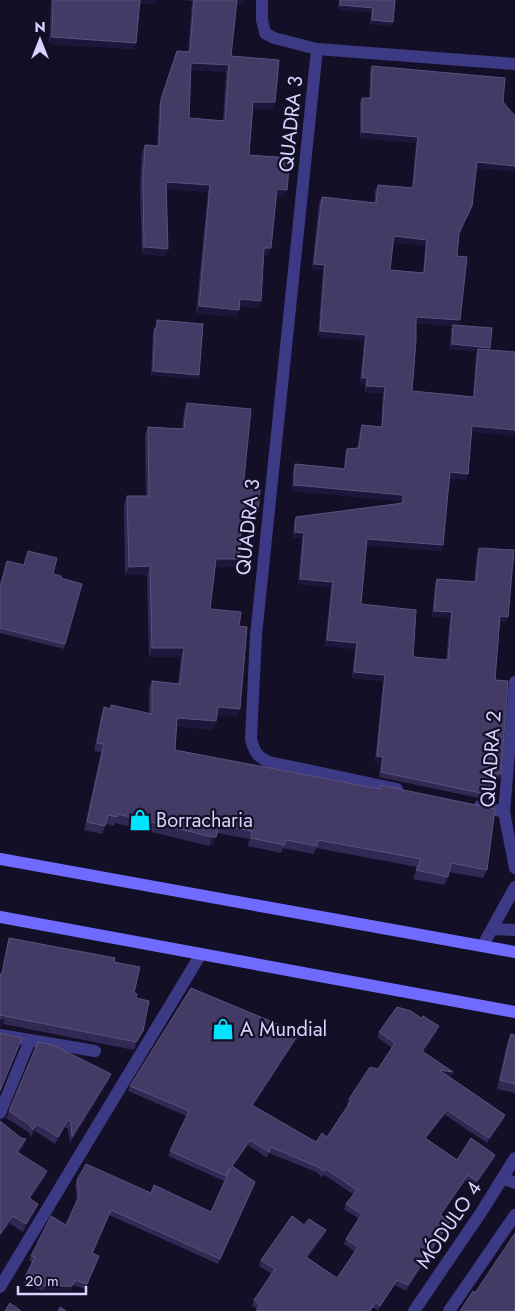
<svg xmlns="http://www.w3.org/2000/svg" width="515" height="1311" font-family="Jost,sans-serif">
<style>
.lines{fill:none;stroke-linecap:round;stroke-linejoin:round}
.minor{stroke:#3d3a85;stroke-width:12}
.tertiary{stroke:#3d3a85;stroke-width:12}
.secondary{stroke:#6f6bff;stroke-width:12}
.wall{fill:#312854;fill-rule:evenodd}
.shaded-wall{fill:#1d163a}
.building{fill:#433a66;stroke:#5a527e;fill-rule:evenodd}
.labels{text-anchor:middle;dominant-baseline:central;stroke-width:4.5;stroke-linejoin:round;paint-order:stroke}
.street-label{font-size:20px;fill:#d9d4ff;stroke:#130f26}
.poi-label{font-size:20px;fill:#d9d4ff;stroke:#130f26;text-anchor:start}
</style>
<rect width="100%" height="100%" fill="#130f26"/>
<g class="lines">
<!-- minor -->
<g class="minor">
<polyline points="262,0 262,20 265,33 274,38 317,49 515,64"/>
<path d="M 317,49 L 256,635 L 251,739 C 254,751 257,757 269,762 L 397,789"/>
<polyline points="515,682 504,812 515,868"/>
<polyline points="480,806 504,812"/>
<polyline points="492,929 515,930"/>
<polyline points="0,1035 95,1051"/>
<polyline points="0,1113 30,1040"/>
<polyline points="503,1178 515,1183"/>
<polyline points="0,1287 201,954"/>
<polyline points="414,1311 482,1211 515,1158"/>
<polyline points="449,1311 515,1215"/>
</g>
<!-- tertiary -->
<polyline class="tertiary" points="483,945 515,887"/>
<!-- secondary -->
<g class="secondary">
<polyline points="0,859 515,952"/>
<polyline points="0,917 515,1012"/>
</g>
</g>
<!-- wall -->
<g class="wall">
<polygon points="51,0 156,0 154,4 139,4 134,49 49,44"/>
<path d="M 184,0 L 244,0 L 243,5 L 237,4 L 231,56 L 275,102 L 272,109 L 253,108 L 249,155 L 284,197 L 276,196 L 268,255 L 264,255 L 259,308 L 239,306 L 236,317 L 196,313 L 208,192 L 166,189 L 165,256 L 142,254 L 140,187 L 142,152 L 145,145 L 157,146 L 159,106 L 177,51 L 188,52 L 192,1 ZM 191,70 L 226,72 L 223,121 L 189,118 Z"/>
<polygon points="339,0 395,0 393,22 391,26 370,24 371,12 338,10"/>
<path d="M 372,66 L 476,168 L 472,206 L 459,234 L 457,256 L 458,325 L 490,348 L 472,432 L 468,474 L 466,480 L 449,478 L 441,551 L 366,545 L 361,604 L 413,657 L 446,660 L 450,618 L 432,616 L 435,584 L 437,579 L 474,582 L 477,553 L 479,548 L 506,622 L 499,622 L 495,680 L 501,774 L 499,779 L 496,779 L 495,796 L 493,801 L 379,777 L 381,763 L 375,762 L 383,681 L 352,678 L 355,649 L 325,646 L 331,587 L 298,584 L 302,538 L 293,538 L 294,522 L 296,517 L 401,503 L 401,501 L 292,491 L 293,470 L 295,464 L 344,468 L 345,455 L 347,449 L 357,448 L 360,431 L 362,425 L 381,427 L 383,393 L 365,392 L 365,384 L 360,383 L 364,341 L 318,337 L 323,270 L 312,269 L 319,203 L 322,197 L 374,203 L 375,191 L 378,185 L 412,188 L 416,143 L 360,138 L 360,103 L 362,98 L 369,98 L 370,72 ZM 393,242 L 425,246 L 423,273 L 390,270 ZM 416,323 L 453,326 L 451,329 L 450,349 L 477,351 L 476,355 L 473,397 L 412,391 Z"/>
<polygon points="157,320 199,375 198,379 151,375 153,332 155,328"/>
<polygon points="187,403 258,512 255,520 242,519 236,567 215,567 210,609 239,626 237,717 217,715 213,730 177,726 175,750 379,789 380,785 487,870 483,878 449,872 445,885 413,879 417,867 316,848 314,854 283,848 281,853 248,846 249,839 217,833 213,845 209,846 115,823 114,826 106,824 102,834 84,830 101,752 94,751 101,716 104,707 110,708 111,705 149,714 149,689 152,681 178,684 181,657 149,657 147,575 125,575 124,504 127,496 146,496 145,435 148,427 182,429 184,411"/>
<polygon points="28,551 53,574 61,578 65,644 64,649 0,633 0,585 24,565"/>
<polygon points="9,938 114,962 134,993 136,998 140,1039 134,1050 3,1024 2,1027 0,1027 0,974 1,974 7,946"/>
<polygon points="379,1032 437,1032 424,1052 453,1072 451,1078 450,1077 505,1115 503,1121 487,1143 445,1115 426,1139 457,1160 495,1155 493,1161 475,1186 466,1180 442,1215 450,1221 448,1226 406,1291 395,1285 378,1311 374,1308 257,1309 252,1306 254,1300 272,1274 259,1266 261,1260 304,1225 324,1236 308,1258 337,1278 355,1252 344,1244 346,1239 359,1219 344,1209 346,1204 353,1194 324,1175 322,1177 316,1172 269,1153 267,1158 248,1145 233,1167 253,1188 218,1264 109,1215 93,1253 97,1262 85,1289 73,1285 70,1291 43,1291 23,1283 32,1262 29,1261 31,1256 66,1225 77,1201 75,1185 77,1180 151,1193 211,1212 228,1175 224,1181 168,1156 186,1116 128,1091 130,1086 299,1033 297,1039 253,1106 316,1142 327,1137 348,1105 347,1104 349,1099 378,1069 392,1048 377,1037"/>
<polygon points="511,1034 515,1035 515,1093 497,1089 507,1043"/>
<polygon points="111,1074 109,1081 70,1144 68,1129 65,1127 55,1144 35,1131 31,1137 28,1132 6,1118 9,1111"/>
<polygon points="0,1121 24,1147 19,1153 47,1171 44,1179 30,1199 38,1204 35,1212 23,1232 10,1224"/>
</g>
<!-- shaded-wall -->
<g class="shaded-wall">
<polygon points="139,0 156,0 154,4 137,4"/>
<polygon points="236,0 244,0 243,5 235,4"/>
<polygon points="340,5 373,8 371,12 338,10"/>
<polygon points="372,20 393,22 391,26 370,24"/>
<polygon points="52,37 136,43 134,49 49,44"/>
<polygon points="191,63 229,65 226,72 189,70"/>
<polygon points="253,102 275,102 272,109 251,108"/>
<polygon points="362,132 418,137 416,143 360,138"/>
<polygon points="477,162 515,166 515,172 474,168"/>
<polygon points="166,182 210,185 208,192 163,189"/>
<polygon points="277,189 287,190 284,197 274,196"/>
<polygon points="394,236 427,240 425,246 392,242"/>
<polygon points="144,247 168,249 165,256 142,254"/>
<polygon points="264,248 271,248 268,255 262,254"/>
<polygon points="314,264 325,265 323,270 312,269"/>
<polygon points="240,299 261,301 259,308 237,306"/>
<polygon points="199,306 239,310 236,317 196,313"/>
<polygon points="416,317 460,320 458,326 414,323"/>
<polygon points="320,331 366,335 364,341 318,337"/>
<polygon points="452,344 490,348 489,352 478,349 477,351 450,349"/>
<polygon points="153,371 199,375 198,379 151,375"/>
<polygon points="362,378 367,378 365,384 360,383"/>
<polygon points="367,386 385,387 383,393 365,392"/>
<polygon points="472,426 515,430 515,436 470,432"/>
<polygon points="450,472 468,474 466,480 448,478"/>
<polygon points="294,485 403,495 401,501 292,491"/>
<polygon points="243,511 258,512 255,520 240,519"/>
<polygon points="295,532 304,533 302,538 293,538"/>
<polygon points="367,539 443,545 441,551 365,545"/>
<polygon points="216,559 239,559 236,567 213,567"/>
<polygon points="150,566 147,575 125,575 129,567"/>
<polygon points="300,579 333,582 331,587 298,584"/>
<polygon points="434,611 452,612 450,618 432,616"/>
<polygon points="500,616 508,617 506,622 498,622"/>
<polygon points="327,640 357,643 355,649 325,646"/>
<polygon points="152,648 184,648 181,657 149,657"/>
<polygon points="354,672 385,675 383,681 352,678"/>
<polygon points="218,707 240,709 237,717 215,715"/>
<polygon points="177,718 216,721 213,730 174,726"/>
<polygon points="377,756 383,757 381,763 375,762"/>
<polygon points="212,837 216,837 213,845 209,846"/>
<polygon points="5,1019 2,1027 0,1027 0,1020"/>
<polygon points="439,1026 437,1032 420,1057 422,1051"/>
<polygon points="143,1031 140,1039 134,1050 136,1042"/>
<polygon points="299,1033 297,1039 250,1111 252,1105"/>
<polygon points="439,1070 453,1072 451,1078 437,1076"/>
<polygon points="111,1074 109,1081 70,1144 72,1137"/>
<polygon points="447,1110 445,1115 423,1143 425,1138"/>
<polygon points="505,1115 503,1121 487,1143 489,1138"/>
<polygon points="68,1120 65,1127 55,1144 58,1137"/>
<polygon points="37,1124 35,1131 31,1137 33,1130"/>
<polygon points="26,1139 24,1147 14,1160 17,1152"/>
<polygon points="250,1140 248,1145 230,1172 232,1166"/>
<polygon points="495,1155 493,1161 475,1186 477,1181"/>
<polygon points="47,1171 44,1179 26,1206 29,1198"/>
<polygon points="468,1175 466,1180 438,1220 440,1215"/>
<polygon points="255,1182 253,1188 218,1264 220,1259"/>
<polygon points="38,1204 35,1212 23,1232 26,1224"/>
<polygon points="13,1216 10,1224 0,1238 0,1234"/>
<polygon points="450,1221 448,1226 406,1291 408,1285"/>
<polygon points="326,1230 324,1236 304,1263 306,1257"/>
<polygon points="75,1280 70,1291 43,1291 45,1286"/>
<polygon points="397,1280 395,1285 378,1311 380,1306"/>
</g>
<!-- building -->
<g class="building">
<polygon points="53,0 140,0 136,43 52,37"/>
<path d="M 194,0 L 237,0 L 231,56 L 279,60 L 275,102 L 253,102 L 249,155 L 290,158 L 287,190 L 277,189 L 271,248 L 264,248 L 261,301 L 240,299 L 239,310 L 199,306 L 210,185 L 166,182 L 168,249 L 144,247 L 143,180 L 145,145 L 159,146 L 161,99 L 177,51 L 190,52 ZM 191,63 L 229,65 L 225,121 L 189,118 Z"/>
<polygon points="340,0 395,0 393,22 372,20 373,8 340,5"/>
<path d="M 372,66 L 505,78 L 503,102 L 515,116 L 515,166 L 477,162 L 472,206 L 459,233 L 457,256 L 467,257 L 460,320 L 416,317 L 416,340 L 412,391 L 474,397 L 478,349 L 515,352 L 515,430 L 472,426 L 468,474 L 450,472 L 443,545 L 367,539 L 361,604 L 416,610 L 413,657 L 448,660 L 452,612 L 434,611 L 437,579 L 476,582 L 479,548 L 514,550 L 508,617 L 500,616 L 495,680 L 508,681 L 501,774 L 497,773 L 495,796 L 381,772 L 383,757 L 377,756 L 385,675 L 354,672 L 357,643 L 327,640 L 333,582 L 300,579 L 304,533 L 295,532 L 296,517 L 403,503 L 403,495 L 294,485 L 295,464 L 345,469 L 347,449 L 359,448 L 362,425 L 382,427 L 385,387 L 367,386 L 367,378 L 362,378 L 366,335 L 320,331 L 325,265 L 314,264 L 322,197 L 376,203 L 378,185 L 413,188 L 418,137 L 362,132 L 362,98 L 371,98 ZM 394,236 L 427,240 L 424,273 L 390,270 Z"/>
<polygon points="157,320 203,324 199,375 153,371 155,328 157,328"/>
<polygon points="453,325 492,328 490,348 452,344"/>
<polygon points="187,403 251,409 243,489 260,490 258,512 243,511 239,559 216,559 210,609 241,612 239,626 247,627 240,709 218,707 216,721 177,718 175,750 380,789 380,785 495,809 487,870 451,863 448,877 416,870 421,859 318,840 317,846 286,840 284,845 251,838 252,831 219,825 216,837 212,837 118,814 117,817 108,815 105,826 87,822 104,744 97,743 104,707 111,709 111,705 152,714 152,681 180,684 184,648 152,648 150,566 129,567 127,496 149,496 148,427 184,429"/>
<polygon points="28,551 57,558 53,574 61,576 61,578 82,584 65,644 0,628 0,587 7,561 24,565"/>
<polygon points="9,938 115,958 114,962 140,967 134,993 137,994 136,998 149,1001 143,1031 136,1042 0,1015 0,1016 0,974 2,974"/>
<polygon points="191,988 299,1033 252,1105 316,1142 322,1133 327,1137 351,1101 349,1099 370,1067 378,1069 395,1043 379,1032 397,1007 411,1011 421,1018 423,1016 439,1026 422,1051 453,1072 439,1070 505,1115 489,1138 447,1110 425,1138 457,1160 471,1138 495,1155 477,1181 468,1175 440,1215 450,1221 408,1285 397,1280 380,1306 376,1302 370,1311 256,1311 260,1305 254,1300 275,1269 261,1260 292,1216 304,1225 309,1219 326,1230 306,1257 337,1278 358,1247 346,1239 362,1214 346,1204 357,1190 326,1169 324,1171 318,1167 271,1147 269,1152 250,1140 232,1166 255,1182 220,1259 111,1210 92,1253 99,1256 87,1284 75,1280 72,1286 45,1286 25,1277 35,1257 31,1256 51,1216 66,1225 79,1196 77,1180 86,1164 151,1193 154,1185 211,1212 231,1167 226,1176 170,1151 189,1111 130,1086"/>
<polygon points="0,1033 22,1038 0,1091"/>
<polygon points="511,1034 515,1035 515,1084 500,1080"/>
<polygon points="38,1042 53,1045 111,1074 72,1137 71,1122 68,1120 58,1137 37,1124 33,1130 30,1125 9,1111"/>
<polygon points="0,1121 21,1138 26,1139 17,1152 47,1171 29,1198 38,1204 26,1224 13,1216 0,1234"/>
<polygon points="515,1233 515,1311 460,1311 473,1291 475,1293"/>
<polygon points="10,1303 21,1311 5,1311"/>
<polygon points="60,1307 66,1311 58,1311"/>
</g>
<!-- icons -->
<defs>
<g id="shop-bare" transform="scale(1.725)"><path d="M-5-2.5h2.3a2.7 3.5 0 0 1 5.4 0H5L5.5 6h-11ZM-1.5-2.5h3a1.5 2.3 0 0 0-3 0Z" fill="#00e5ff" stroke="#130f26" stroke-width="2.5" paint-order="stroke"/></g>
</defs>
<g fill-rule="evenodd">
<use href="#shop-bare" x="140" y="820"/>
<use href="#shop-bare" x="223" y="1029"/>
</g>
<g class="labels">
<!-- street labels -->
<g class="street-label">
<text transform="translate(291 124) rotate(-84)">QUADRA 3</text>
<text transform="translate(248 527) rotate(-84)">QUADRA 3</text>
<text transform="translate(491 759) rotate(-86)">QUADRA 2</text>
<text transform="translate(449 1225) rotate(-56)">MÓDULO 4</text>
</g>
<!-- poi labels -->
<g class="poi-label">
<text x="156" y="820">Borracharia</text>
<text x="240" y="1029">A Mundial</text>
</g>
</g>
<!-- north arrow -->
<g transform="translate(40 40)" stroke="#130f26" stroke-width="4" paint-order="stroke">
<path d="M0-4L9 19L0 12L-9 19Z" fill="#d9d4ff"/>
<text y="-8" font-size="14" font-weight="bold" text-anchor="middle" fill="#d9d4ff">N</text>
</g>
<!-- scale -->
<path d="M18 1286v8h68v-8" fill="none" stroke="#d9d4ff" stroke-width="2.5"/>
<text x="25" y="1286" font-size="15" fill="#d9d4ff" stroke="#130f26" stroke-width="4" paint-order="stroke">20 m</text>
</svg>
